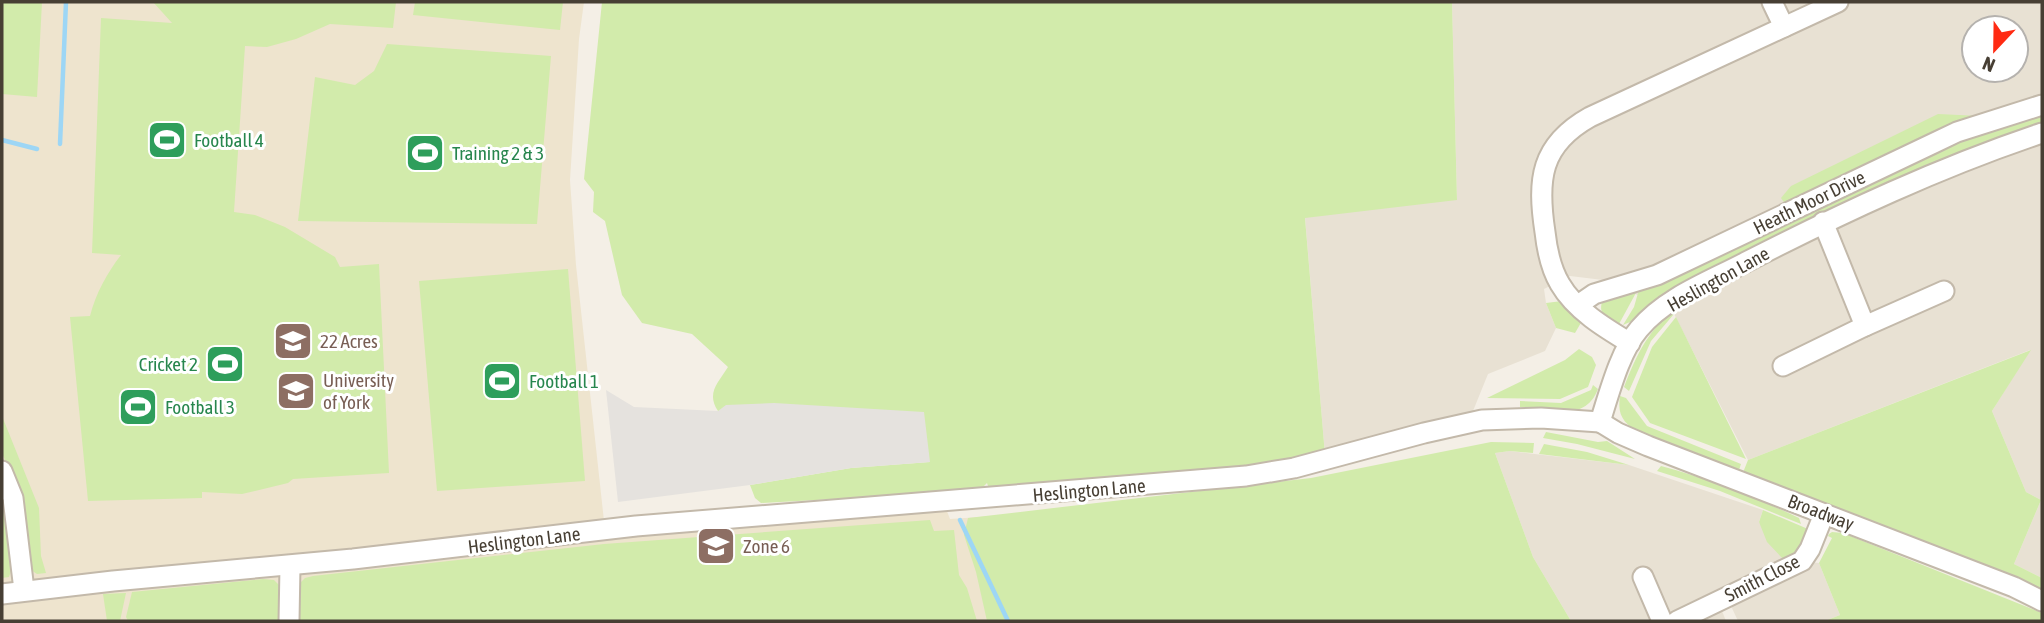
<svg xmlns="http://www.w3.org/2000/svg" width="2044" height="623" font-family="'Asap Condensed',sans-serif">
<style>
.residential{fill:#e8e1d3;fill-rule:evenodd}
.education{fill:#eee4ce}
.green{fill:#d2ebab}
.parking{fill:#e5e2de}
.lines{fill:none;stroke-linecap:round;stroke-linejoin:round}
.stream{stroke:#9dd6f5;stroke-width:4.5}
.minor-casing{stroke:#c3b9aa;stroke-width:23}
.minor{stroke:#fff;stroke-width:19}
.labels{text-anchor:middle;dominant-baseline:central;stroke-width:6;stroke-linejoin:round;paint-order:stroke}
.leisure-label{font-size:19px;fill:#27864d;stroke:#fff;text-anchor:start}
.street-label{font-size:19px;fill:#473f34;stroke:#fff}
.education-label{font-size:19px;fill:#785e54;stroke:#fff;text-anchor:start}
</style>
<rect width="100%" height="100%" fill="#f4efe6"/>
<!-- residential -->
<g class="residential">
<path d="M 1452,2 L 2042,2 L 2042,578 L 2014,564 L 2041,500 L 2026,492 L 1992,411 L 2030,350 L 1748,460 L 1672,310 L 1603,280 L 1570,276 L 1544,289 L 1546,303 L 1556,328 L 1545,351 L 1488,374 L 1473,411 L 1325,455 L 1305,217 L 1457,199 ZM 1974,28 L 2016,28 L 2016,70 L 1974,70 Z"/>
<polygon points="1510,451 1629,465 1763,510 1759,522 1783,559 1819,563 1840,615 1825,621 1738,621 1731,606 1722,611 1726,621 1571,621 1533,557 1495,453"/>
</g>
<!-- education -->
<polygon class="education" points="2,2 584,2 579,39 570,180 576,265 604,521 943,501 950,519 995,516 1014,621 2,621"/>
<!-- green -->
<g class="green">
<polygon points="2,2 42,2 37,97 2,94"/>
<path d="M 153,2 L 396,2 L 393,28 L 330,24 L 296,39 L 267,47 L 245,46 L 234,212 L 255,215 L 285,227 L 335,257 L 340,267 L 379,264 L 389,473 L 293,479 L 288,483 L 242,494 L 202,492 L 202,498 L 88,501 L 70,317 L 90,316 C 96,293 107,273 121,255 L 92,253 L 101,18 L 172,23 Z"/>
<polygon points="415,2 563,2 560,30 413,15"/>
<path d="M 602,2 L 1452,2 L 1457,200 L 1305,218 L 1325,455 L 1290,461 L 989,489 L 987,483 L 979,491 L 761,503 L 755,498 L 750,485 L 851,468 L 930,462 L 718,411 C 706,393 718,383 728,367 L 692,334 L 642,323 L 622,295 L 605,221 L 593,212 L 594,192 L 584,179 Z"/>
<polygon points="387,44 551,56 537,224 298,221 315,77 355,85 374,71"/>
<polygon points="2042,111 2042,124 2005,137 1660,298 1630,322 1623,325 1634,307 1640,286 1952,140"/>
<polygon points="1938,114 1981,116 1786,205 1781,198 1791,186"/>
<polygon points="568,269 585,481 437,491 419,281"/>
<path d="M 1637,291 L 1619,324 C 1608,320 1598,315 1602,302 Z"/>
<polygon points="1562,301 1582,321 1575,333 1556,328 1546,303"/>
<path d="M 1672,310 L 1674,314 L 1651,341 L 1629,391 L 1624,387 C 1637,354 1646,335 1672,310 Z"/>
<polygon points="1676,317 1746,459 1650,423 1632,397 1652,347"/>
<polygon points="1579,349 1592,357 1596,365 1588,387 1560,399 1487,398 1565,360"/>
<polygon points="2031,350 1992,411 2026,492 2041,500 2014,564 2042,578 2042,594 1742,475 1748,460"/>
<path d="M 1593,385 L 1598,389 C 1585,423 1549,410 1520,407 L 1520,401 L 1561,403 L 1591,390 Z"/>
<path d="M 1620,396 L 1626,398 L 1647,426 L 1741,464 L 1739,470 L 1632,428 C 1620,419 1618,410 1620,396 Z"/>
<polygon points="2,416 39,508 41,556 46,573 37,574 31,570 12,477 2,453"/>
<polygon points="1546,432 1598,442 1607,441 1635,459 1577,444 1543,438"/>
<polygon points="1491,442 1534,443 1533,453 1510,451 1495,453 1533,557 1571,621 987,621 976,572 964,535 968,518 1311,478"/>
<polygon points="1544,444 1587,452 1629,465 1539,454"/>
<path d="M 1661,466 C 1709,479 1755,497 1799,518 L 1801,524 L 1720,491 L 1657,471 Z"/>
<polygon points="2,490 5,499 13,565 9,577 2,578"/>
<path d="M 1763,510 L 1808,529 C 1802,543 1798,554 1783,559 L 1767,542 L 1759,522 Z"/>
<polygon points="930,520 934,531 954,530 959,575 967,588 977,621 300,621 300,583 305,578 313,576 604,544"/>
<polygon points="1832,532 1843,533 2042,613 2042,621 1825,621 1840,615 1819,563 1832,538 1828,536 1829,534"/>
<polygon points="263,579 274,580 280,586 281,621 128,621 126,617 132,592"/>
<polygon points="126,593 120,621 107,621 103,594"/>
</g>
<!-- parking -->
<polygon class="parking" points="606,390 634,407 718,411 726,405 774,403 924,412 930,462 851,468 750,485 618,502"/>
<g class="lines">
<!-- stream -->
<g class="stream">
<polyline points="2,140 37,149"/>
<polyline points="60,144 66,2"/>
<polyline points="960,520 1008,621"/>
</g>
<!-- minor casing -->
<g class="minor-casing">
<g id="minor">
<polyline points="1772,2 1784,27"/>
<polyline points="1823,222 1865,326"/>
<polyline points="1578,305 1594,294 1657,275 1934,143 1957,132 2042,105"/>
<path d="M 1630,343 C 1605,328 1575,310 1560,284 C 1551,269 1547,250 1545,232 C 1537,180 1540,145 1590,117 L 1838,2"/>
<polyline points="1783,366 1865,326 1944,291"/>
<path d="M 1600,422 C 1609,394 1620,351 1639,329 C 1666,297 1710,281 1746,262 C 1842,213 1940,167 2042,133"/>
<polyline points="1600,422 1618,433 1648,446 2014,587 2042,601"/>
<polyline points="2,471 13,498 24,590"/>
<polyline points="1643,577 1662,621"/>
<polyline points="2,594 113,581 353,559 636,526 1246,476 1294,468 1424,433 1482,420 1541,418 1600,422"/>
<polyline points="289,621 290,566"/>
<polyline points="1677,621 1802,561 1810,549 1824,514"/>
</g>
</g>
<!-- minor -->
<use href="#minor" class="minor"/>
</g>
<!-- icons -->
<defs>
<g id="stadium-square" transform="scale(2.0125)"><rect x="-9" y="-9" width="18" height="18" rx="4" fill="#2e9e5b" stroke="#fff"/><path d="M0-5a6.5 5 0 1 0 0 10a6.5 5 0 1 0 0-10ZM-3.5-1.8h7v3.6h-7Z" fill="#fff"/></g>
<g id="university-square" transform="scale(2.0125)"><rect x="-9" y="-9" width="18" height="18" rx="4" fill="#8d6e63" stroke="#fff"/><path d="M0-5L7-2L0 1L-7-2ZM-4 1L0 2.5L4 1V4Q0 6-4 4Z" fill="#fff"/></g>
</defs>
<g fill-rule="evenodd">
<use href="#stadium-square" x="167" y="140"/>
<use href="#stadium-square" x="425" y="153"/>
<use href="#university-square" x="293" y="341"/>
<use href="#stadium-square" x="225" y="364"/>
<use href="#stadium-square" x="502" y="381"/>
<use href="#university-square" x="296" y="391"/>
<use href="#stadium-square" x="138" y="407"/>
<use href="#university-square" x="716" y="546"/>
</g>
<g class="labels">
<!-- leisure labels -->
<g class="leisure-label">
<text x="194" y="140">Football 4</text>
<text x="452" y="153">Training 2 &amp; 3</text>
<text x="198" y="364" text-anchor="end">Cricket 2</text>
<text x="529" y="381">Football 1</text>
<text x="165" y="407">Football 3</text>
</g>
<!-- street labels -->
<g class="street-label">
<text transform="translate(1809 202) rotate(-26)">Heath Moor Drive</text>
<text transform="translate(1718 279) rotate(-29)">Heslington Lane</text>
<text transform="translate(1089 490) rotate(-5)">Heslington Lane</text>
<text transform="translate(1821 512) rotate(21)">Broadway</text>
<text transform="translate(524 540) rotate(-7)">Heslington Lane</text>
<text transform="translate(1762 578) rotate(-27)">Smith Close</text>
</g>
<!-- education labels -->
<g class="education-label">
<text x="320" y="341">22 Acres</text>
<text x="323" y="380">University<tspan x="323" dy="22">of York</tspan></text>
<text x="743" y="546">Zone 6</text>
</g>
</g>
<!-- border -->
<rect width="2044" height="623" fill="none" stroke="#473f34" stroke-width="7"/>
<!-- north arrow -->
<g transform="translate(1995 49) rotate(202)"><circle r="33" fill="#ffffff" stroke="#b5b2ae" stroke-width="2"/>
<path d="M0-5L12 26L0 18L-12 26Z" fill="#ff2a12"/>
<text y="-10" font-size="19" font-weight="bold" text-anchor="middle" fill="#473f34">N</text>
</g>
</svg>
